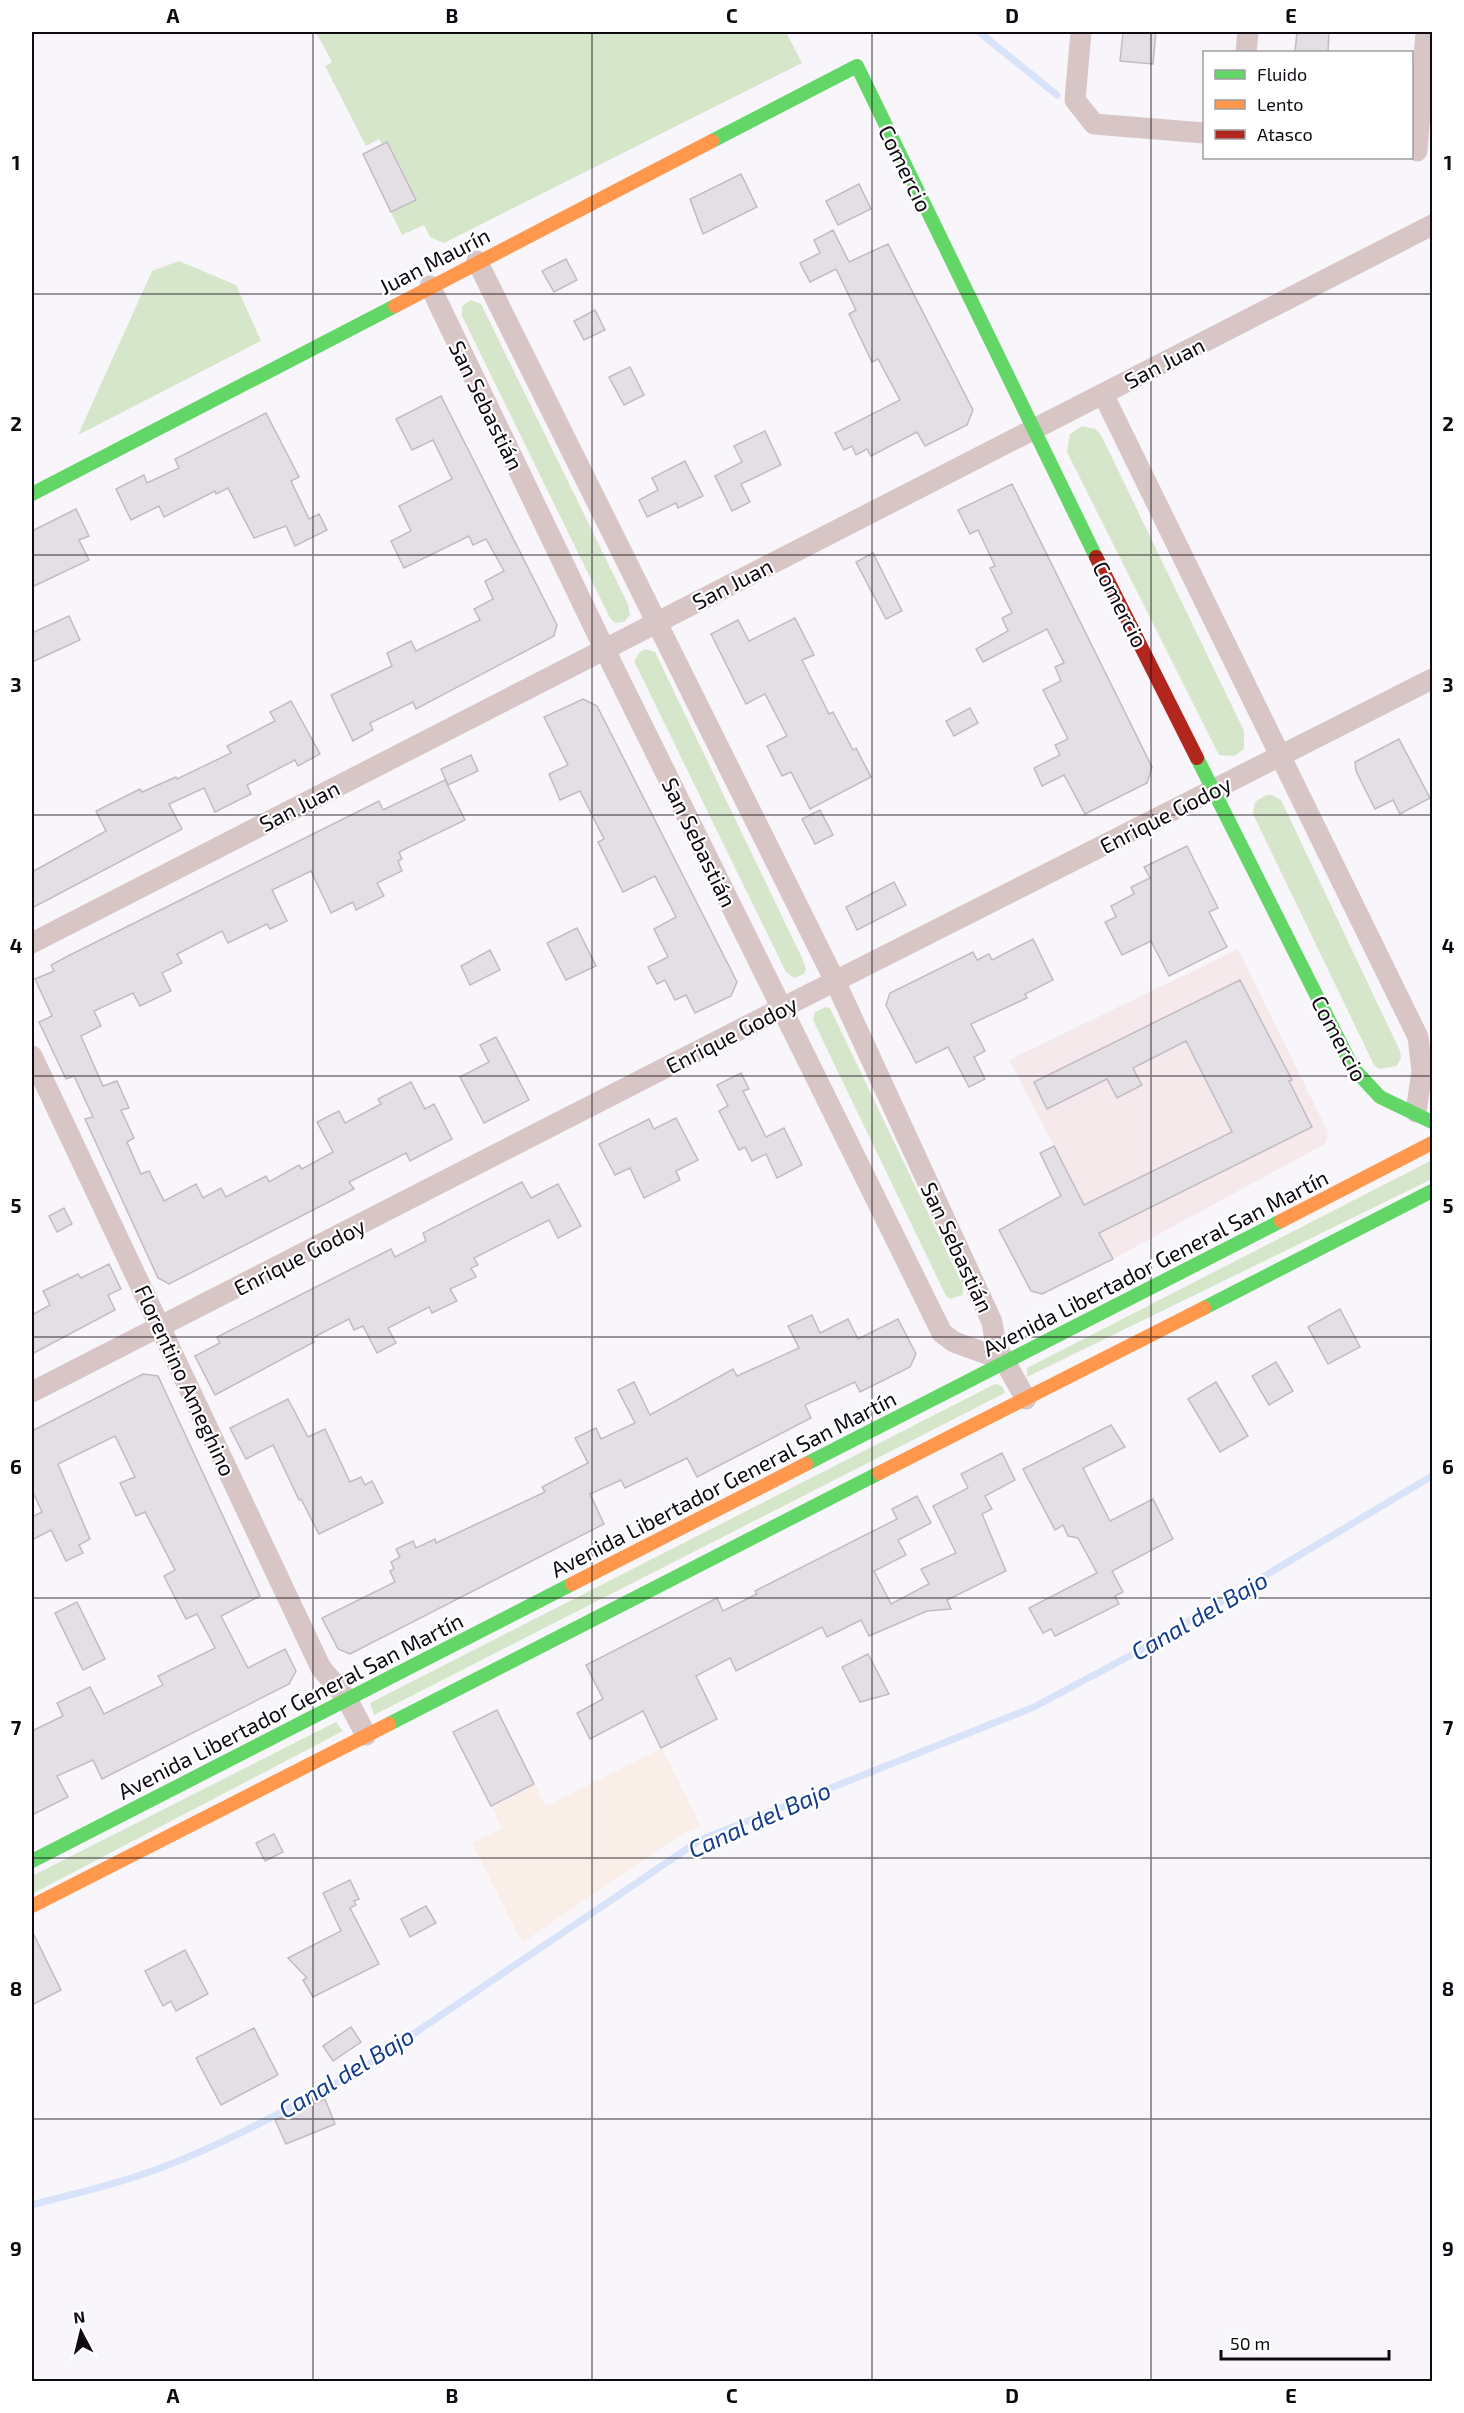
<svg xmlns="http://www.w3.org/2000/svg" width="1464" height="2413" font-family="'Exo 2',sans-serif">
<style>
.commercial{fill:#faefe8}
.education{fill:#f6e9ec}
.green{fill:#d6e6ca}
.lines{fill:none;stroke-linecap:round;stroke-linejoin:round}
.stream{stroke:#d8e3f9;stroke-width:7}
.building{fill:#e4dee5;stroke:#c1bcc2;stroke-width:1.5}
.street{stroke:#d8c5c5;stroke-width:21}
.fast{stroke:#63d668;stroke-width:14}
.slow{stroke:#ff974d;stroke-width:14}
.jam{stroke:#b3261e;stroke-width:14}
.grid{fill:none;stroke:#0f0912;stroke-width:1.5;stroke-opacity:0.55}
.labels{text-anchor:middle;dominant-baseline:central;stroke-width:4.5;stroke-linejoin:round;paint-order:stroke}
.street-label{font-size:22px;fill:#0f0912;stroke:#fff}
.water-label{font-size:24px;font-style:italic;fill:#143c8c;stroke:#fff}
.neatline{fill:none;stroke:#0f0912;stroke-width:2}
.grid-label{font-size:20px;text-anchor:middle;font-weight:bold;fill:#0f0912}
</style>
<rect width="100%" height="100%" fill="#f8f6fa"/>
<!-- commercial -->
<polygon class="commercial" points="497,1710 546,1806 662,1748 701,1826 684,1833 522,1943 472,1843 502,1828 453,1732"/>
<!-- education -->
<polygon class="education" points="1238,949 1328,1132 1325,1144 1113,1259 1009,1060"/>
<!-- green -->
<g class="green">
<polygon points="316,32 786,32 802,63 444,243 430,237 424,225 402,235 363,154 382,144 379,139 366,146 325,66 332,62"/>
<polygon points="179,261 236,285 261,341 78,435 152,271"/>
<polygon points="471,300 481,304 628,604 630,615 624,622 615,623 610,618 462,316 462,306"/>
<polygon points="1082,426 1095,429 1101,435 1244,731 1244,749 1234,756 1219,755 1067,452 1070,434"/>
<polygon points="645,649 655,652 802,958 806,969 804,974 794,978 786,972 634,661 640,652"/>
<polygon points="1266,795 1272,795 1281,800 1400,1051 1401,1058 1397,1066 1379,1069 1374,1065 1253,814 1255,802"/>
<polygon points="826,1007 830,1008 963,1286 963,1295 950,1299 946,1296 813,1020 815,1012"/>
<polygon points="1432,1160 1432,1179 1027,1377 1027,1368"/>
<polygon points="995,1384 1002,1386 1005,1393 374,1715 370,1703"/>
<polygon points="336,1722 343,1731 32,1894 32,1876"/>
</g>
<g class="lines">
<!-- stream -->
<g class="stream">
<polyline points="979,32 1057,95"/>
<path d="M 32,2205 C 72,2194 115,2185 155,2170 C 226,2144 293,2106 360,2070 L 700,1840 L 1034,1707 L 1137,1652 L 1432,1476"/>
</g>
</g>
<!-- building -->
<g class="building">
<polygon points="1123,32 1156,32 1153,64 1120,61"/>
<polygon points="1297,32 1329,32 1328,52 1295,52"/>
<polygon points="387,142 416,200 391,212 363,154"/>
<polygon points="741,174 757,207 703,234 690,199"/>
<polygon points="859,184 871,209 838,225 826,201"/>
<polygon points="833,230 849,262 888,244 973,410 967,425 925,446 917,432 871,456 867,449 856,455 852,446 844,450 835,433 900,400 878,359 872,362 849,314 856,310 836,269 810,282 800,263 820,253 814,240"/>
<polygon points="566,259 577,280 554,292 542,271"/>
<polygon points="595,310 605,330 584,340 574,321"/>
<polygon points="630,367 644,395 624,405 609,377"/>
<polygon points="441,396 557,625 554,636 416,709 413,702 370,723 373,730 353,741 331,695 392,666 387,653 411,641 416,651 480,620 474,609 493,599 485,581 504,571 486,539 473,545 469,536 404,568 391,541 411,531 399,506 452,479 433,440 412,450 396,419"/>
<polygon points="266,413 299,477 291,481 309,519 319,514 327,530 295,546 286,526 254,538 228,488 216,494 215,491 164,517 159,506 131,520 116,489 144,475 147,483 179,468 175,459"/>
<polygon points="765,431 781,465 741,484 750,502 732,511 715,476 742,462 734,446"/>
<polygon points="685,461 703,496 678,508 676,503 647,517 639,500 658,490 652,478"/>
<polygon points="1012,484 1152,767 1147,783 1085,814 1064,775 1042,786 1034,768 1060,755 1055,745 1068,739 1043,690 1061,681 1055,667 1064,663 1047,629 983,662 976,649 1008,631 1002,618 1012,613 990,568 995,566 978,530 970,534 958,510"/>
<polygon points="76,509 89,536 79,540 89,560 32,587 32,531"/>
<polygon points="873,553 902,611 886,619 856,562"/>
<polygon points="69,616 80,640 32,662 32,633"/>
<polygon points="795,618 814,655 802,660 829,714 833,712 853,750 856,748 871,777 810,809 791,772 782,776 767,746 787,736 765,694 746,704 711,634 738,620 749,641"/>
<polygon points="583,699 597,706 737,982 731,996 695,1013 686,995 675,1000 665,980 657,984 648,967 668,957 654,929 676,917 655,876 623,892 598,842 604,839 580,791 560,800 549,774 568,765 544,717"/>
<polygon points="291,701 320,754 298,766 295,760 247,785 251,794 215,812 204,788 169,804 182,829 32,908 32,872 106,831 96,811 140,789 142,792 176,777 177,779 231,753 227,746 275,721 270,712"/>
<polygon points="970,708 978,723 954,736 946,721"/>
<polygon points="1399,739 1430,798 1400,814 1393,800 1375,809 1356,771 1355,762"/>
<polygon points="471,755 478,771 448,785 441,769"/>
<polygon points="445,780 465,820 399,852 402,859 398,861 402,871 377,883 384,896 356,910 353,902 331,913 311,871 272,890 287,921 270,929 267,924 228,943 222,931 177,954 182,963 162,973 171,991 140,1006 133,993 94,1011 101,1026 81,1036 103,1086 117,1081 129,1108 121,1110 134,1138 127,1142 141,1174 149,1171 164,1201 196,1184 203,1198 221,1188 226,1197 266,1176 269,1182 299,1165 302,1169 333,1152 317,1122 339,1111 345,1123 381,1104 378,1099 411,1082 425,1109 434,1104 452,1139 410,1161 406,1153 349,1182 354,1189 169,1284 158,1278 85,1119 93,1117 74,1076 66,1079 39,1022 52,1016 35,979 54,971 51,965 68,956 379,801 383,810"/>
<polygon points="820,810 833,835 815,844 802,819"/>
<polygon points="1187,846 1218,908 1209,912 1227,947 1169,976 1151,941 1122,955 1105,922 1116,917 1111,906 1134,894 1131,887 1150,878 1144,867"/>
<polygon points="894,882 906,905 857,930 846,907"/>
<polygon points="577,928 596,966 566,980 547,943"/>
<polygon points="1033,939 1053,980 1025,994 1027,998 971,1024 985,1051 974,1057 985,1079 969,1087 948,1047 916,1063 886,1005 890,993 973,952 977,960 989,954 992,960"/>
<polygon points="490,950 500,970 470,985 461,966"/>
<polygon points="1240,980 1292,1080 1289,1081 1312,1127 1099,1233 1113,1259 1042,1294 1031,1291 999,1230 1061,1196 1040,1153 1054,1146 1084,1205 1232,1132 1186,1041 1133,1068 1142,1085 1117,1098 1107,1079 1047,1109 1034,1082"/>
<polygon points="496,1037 529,1100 484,1123 460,1077 489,1062 480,1045"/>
<polygon points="741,1073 749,1089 743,1091 766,1137 784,1128 802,1165 777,1178 766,1154 752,1161 745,1147 739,1150 719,1111 728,1106 717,1085"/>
<polygon points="676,1118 698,1160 676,1171 680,1180 644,1198 630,1168 615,1175 599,1144 649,1119 654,1129"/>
<polygon points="522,1182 531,1198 558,1184 581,1226 558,1238 549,1220 474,1258 478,1265 471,1268 476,1277 450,1289 457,1301 432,1313 429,1307 388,1328 396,1343 377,1353 363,1326 354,1330 349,1319 312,1338 314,1342 215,1395 195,1356 220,1343 217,1337 391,1249 395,1257 426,1241 423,1233"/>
<polygon points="64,1208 72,1224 57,1232 49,1216"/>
<polygon points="109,1264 121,1289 108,1295 115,1310 32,1354 32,1315 50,1305 43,1291 78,1274 81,1278"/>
<polygon points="1340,1309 1360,1347 1328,1364 1308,1327"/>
<polygon points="812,1315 820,1333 848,1319 858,1339 898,1319 916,1354 910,1367 860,1392 855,1382 805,1405 811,1418 697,1477 687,1458 625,1488 621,1480 590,1494 604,1524 350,1654 338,1649 322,1618 395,1582 390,1571 394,1569 391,1562 400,1557 396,1549 413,1541 416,1548 435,1539 436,1543 545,1492 542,1487 588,1463 575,1438 596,1428 601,1439 635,1423 618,1390 634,1382 650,1415 733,1369 737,1376 799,1348 788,1326"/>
<polygon points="1276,1362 1293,1391 1269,1405 1252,1376"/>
<polygon points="143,1374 158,1376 260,1596 221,1616 248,1668 285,1649 296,1671 289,1684 102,1779 93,1760 57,1776 68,1797 32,1815 32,1731 63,1716 57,1703 90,1687 104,1714 163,1685 158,1676 215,1648 197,1614 186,1619 164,1576 175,1570 145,1512 136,1516 120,1483 135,1477 115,1436 58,1464 90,1539 79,1545 83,1553 66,1561 51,1530 32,1540 32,1517 42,1512 32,1490 32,1431"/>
<polygon points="1216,1382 1248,1436 1220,1452 1188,1399"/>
<polygon points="288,1399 308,1437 325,1429 350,1482 361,1477 365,1485 372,1481 383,1503 319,1534 301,1499 299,1500 273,1445 246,1459 230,1428"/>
<polygon points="1111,1425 1125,1447 1083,1468 1110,1521 1153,1499 1173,1539 1112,1571 1123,1592 1115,1596 1119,1604 1055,1636 1051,1629 1043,1633 1029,1608 1097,1573 1078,1538 1068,1536 1063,1525 1055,1530 1023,1469"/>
<polygon points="1002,1453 1015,1480 985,1496 992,1509 982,1514 1006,1571 947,1600 951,1609 927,1611 869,1636 861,1620 827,1637 822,1627 736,1671 730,1658 696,1676 717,1719 661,1748 643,1711 590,1739 577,1713 603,1699 586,1665 717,1598 723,1611 757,1594 755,1591 897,1519 892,1509 917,1496 931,1523 898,1540 906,1555 874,1571 891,1604 929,1584 921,1569 956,1553 933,1506 968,1488 961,1474"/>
<polygon points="77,1602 105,1659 83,1670 55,1613"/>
<polygon points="868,1654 889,1694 860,1702 842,1667"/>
<polygon points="497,1710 534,1784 491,1806 453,1732"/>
<polygon points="274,1834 283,1852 265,1861 256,1843"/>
<polygon points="350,1880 359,1899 354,1901 356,1905 350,1908 379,1964 313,1997 303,1980 307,1978 288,1958 341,1931 323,1893"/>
<polygon points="426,1906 436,1923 410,1937 401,1919"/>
<polygon points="32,1931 61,1990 32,2005"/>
<polygon points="185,1950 208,1994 176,2011 171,2001 163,2006 145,1971"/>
<polygon points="351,2027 361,2042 333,2061 323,2046"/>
<polygon points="254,2028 278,2075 221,2105 196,2058"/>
<polygon points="325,2099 335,2124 286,2144 275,2120"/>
</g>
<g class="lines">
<!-- street -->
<g class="street">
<polyline points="1081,32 1075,100 1094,124 1204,133"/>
<polyline points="1246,52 1248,32"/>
<polyline points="1417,151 1426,32"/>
<polyline points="477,261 835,981 992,1322 996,1346 1026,1399"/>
<polyline points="430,286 604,648 942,1333 954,1342 1007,1361"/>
<polyline points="1103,394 1418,1037 1422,1071 1416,1112"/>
<polyline points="32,943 1432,225"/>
<polyline points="32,1056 321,1668 347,1699 366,1735"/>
<polyline points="32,1392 782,1008 1432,679"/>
</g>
<!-- fast -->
<g class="fast">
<polyline points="712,141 857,66 1096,557"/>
<polyline points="32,494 395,306"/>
<polyline points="1197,758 1353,1068 1380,1097 1432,1122"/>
<polyline points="1204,1308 1432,1191"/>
<polyline points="806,1464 1281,1221"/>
<polyline points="389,1724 879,1473"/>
<polyline points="32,1861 572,1584"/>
</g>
<!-- slow -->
<g class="slow">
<polyline points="395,306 712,141"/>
<polyline points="1281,1221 1432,1143"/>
<polyline points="879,1473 1204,1308"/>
<polyline points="572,1584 806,1464"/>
<polyline points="32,1906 389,1724"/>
</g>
<!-- jam -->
<polyline class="jam" points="1096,557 1197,758"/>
</g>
<!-- grid -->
<path class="grid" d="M 313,32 L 313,2382M 592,32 L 592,2382M 872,32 L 872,2382M 1151,32 L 1151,2382M 32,294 L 1432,294M 32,555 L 1432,555M 32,815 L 1432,815M 32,1076 L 1432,1076M 32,1337 L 1432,1337M 32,1598 L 1432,1598M 32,1858 L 1432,1858M 32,2119 L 1432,2119"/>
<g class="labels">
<!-- street labels -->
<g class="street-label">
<text transform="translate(906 168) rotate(64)">Comercio</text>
<text transform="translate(434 260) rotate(-27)">Juan Maurín</text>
<text transform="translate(1164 362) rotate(-27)">San Juan</text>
<text transform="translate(487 405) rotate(64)">San Sebastián</text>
<text transform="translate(732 583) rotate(-27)">San Juan</text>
<text transform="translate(1121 604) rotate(63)">Comercio</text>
<text transform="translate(299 805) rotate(-27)">San Juan</text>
<text transform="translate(1165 814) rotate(-27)">Enrique Godoy</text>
<text transform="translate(700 842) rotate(64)">San Sebastián</text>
<text transform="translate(731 1034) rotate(-27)">Enrique Godoy</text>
<text transform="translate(1340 1038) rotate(62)">Comercio</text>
<text transform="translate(958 1247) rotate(65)">San Sebastián</text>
<text transform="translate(299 1256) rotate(-27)">Enrique Godoy</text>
<text transform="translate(1155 1262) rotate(-27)">Avenida Libertador General San Martín</text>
<text transform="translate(186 1380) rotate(65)">Florentino Ameghino</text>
<text transform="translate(723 1483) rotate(-27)">Avenida Libertador General San Martín</text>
<text transform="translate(290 1705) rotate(-27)">Avenida Libertador General San Martín</text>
</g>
<!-- water labels -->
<g class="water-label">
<text transform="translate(1199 1615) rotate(-30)">Canal del Bajo</text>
<text transform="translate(759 1819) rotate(-24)">Canal del Bajo</text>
<text transform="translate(346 2072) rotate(-31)">Canal del Bajo</text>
</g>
</g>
<!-- border -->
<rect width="1464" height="2413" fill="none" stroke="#ffffff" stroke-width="66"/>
<!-- legend -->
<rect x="1203" y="51" width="210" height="108" fill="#ffffff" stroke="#9f9da0" stroke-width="1.5"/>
<rect x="1215" y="70" width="30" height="9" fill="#63d668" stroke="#9f9da0" stroke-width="1.5"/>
<text x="1257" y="81" font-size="18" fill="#0f0912">Fluido</text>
<rect x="1215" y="100" width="30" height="9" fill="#ff974d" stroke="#9f9da0" stroke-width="1.5"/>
<text x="1257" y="111" font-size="18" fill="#0f0912">Lento</text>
<rect x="1215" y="130" width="30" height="9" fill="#b3261e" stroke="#9f9da0" stroke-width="1.5"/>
<text x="1257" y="141" font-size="18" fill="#0f0912">Atasco</text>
<!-- north arrow -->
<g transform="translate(81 2332) rotate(353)" stroke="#ffffff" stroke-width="4.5" paint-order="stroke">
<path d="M0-4.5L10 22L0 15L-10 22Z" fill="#0f0912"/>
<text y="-9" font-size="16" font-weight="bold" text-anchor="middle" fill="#0f0912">N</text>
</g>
<!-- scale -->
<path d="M1221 2350v9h168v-9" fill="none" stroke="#0f0912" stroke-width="3"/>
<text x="1230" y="2350" font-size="18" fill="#0f0912" stroke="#ffffff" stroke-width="4.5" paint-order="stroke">50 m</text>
<rect x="33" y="33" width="1398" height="2347" class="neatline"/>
<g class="grid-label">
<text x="173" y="23">A</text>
<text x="452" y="23">B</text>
<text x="732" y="23">C</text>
<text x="1012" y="23">D</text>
<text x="1291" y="23">E</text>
<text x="16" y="170">1</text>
<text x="1448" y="170">1</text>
<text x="16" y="431">2</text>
<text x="1448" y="431">2</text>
<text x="16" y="692">3</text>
<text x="1448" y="692">3</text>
<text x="16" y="953">4</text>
<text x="1448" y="953">4</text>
<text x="16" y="1213">5</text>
<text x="1448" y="1213">5</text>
<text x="16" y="1474">6</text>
<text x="1448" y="1474">6</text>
<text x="16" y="1735">7</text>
<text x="1448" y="1735">7</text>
<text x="16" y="1996">8</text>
<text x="1448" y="1996">8</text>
<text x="16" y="2256">9</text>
<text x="1448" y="2256">9</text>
<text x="173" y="2403">A</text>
<text x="452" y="2403">B</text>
<text x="732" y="2403">C</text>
<text x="1012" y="2403">D</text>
<text x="1291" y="2403">E</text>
</g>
</svg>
